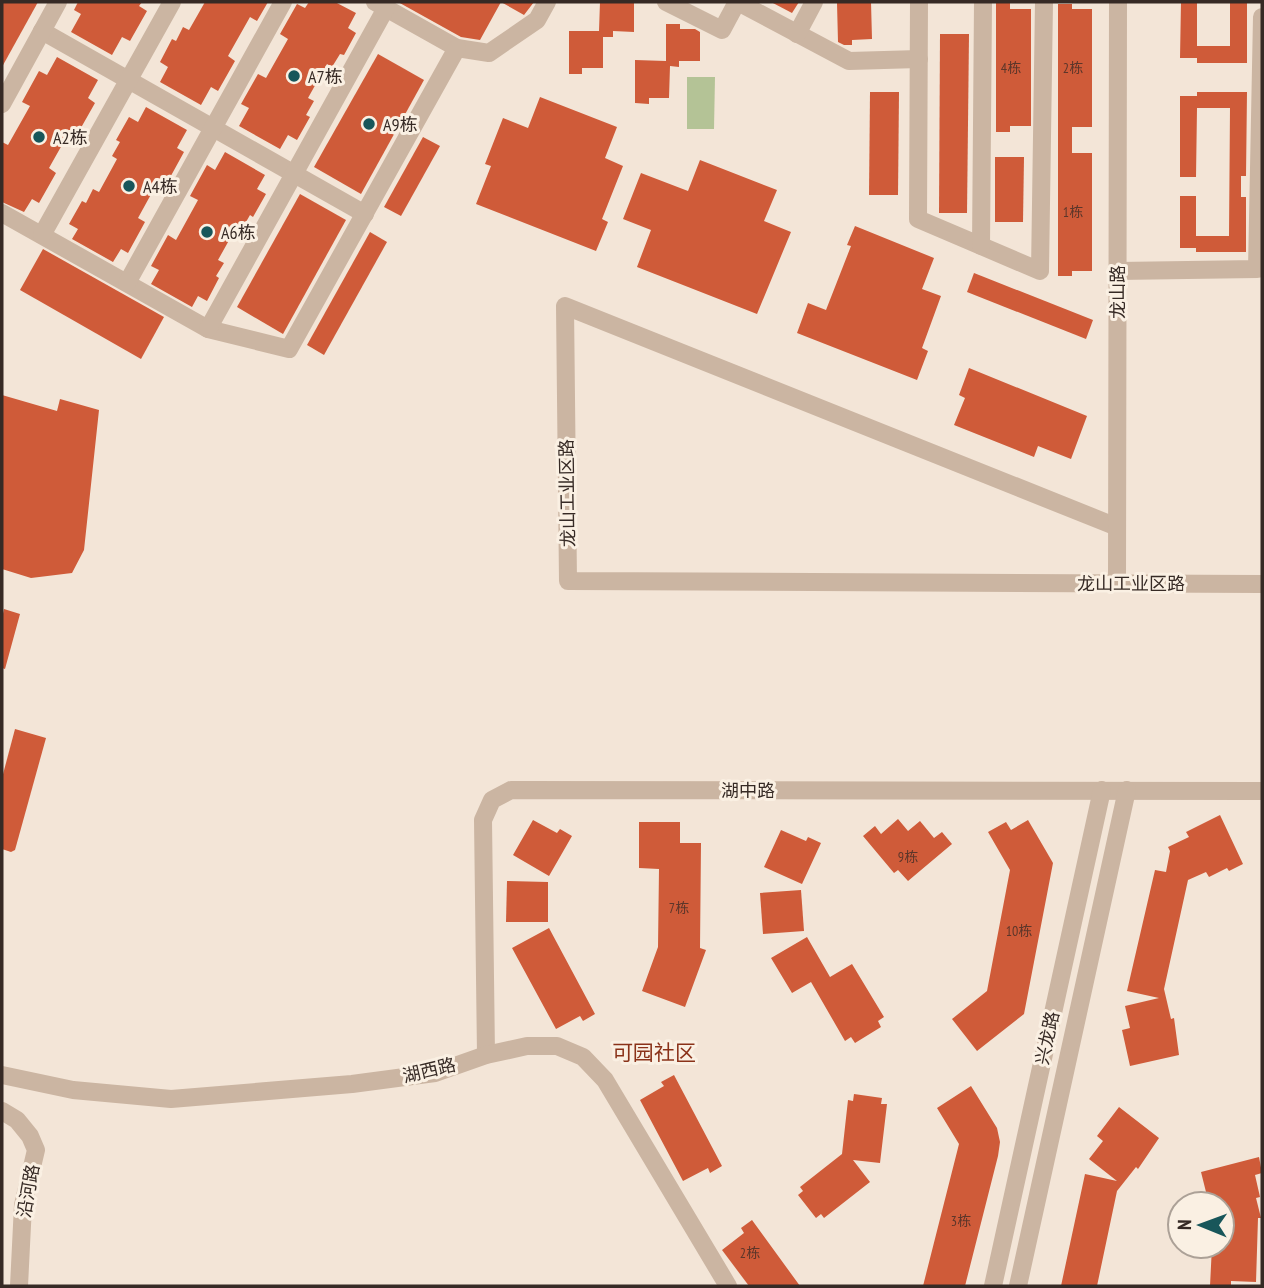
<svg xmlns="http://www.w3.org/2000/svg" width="1264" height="1288" font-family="'PT Sans Narrow','Noto Sans SC',sans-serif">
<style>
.green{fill:#b4c396}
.building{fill:#cf5b39}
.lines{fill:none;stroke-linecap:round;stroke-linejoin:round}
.minor{stroke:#cbb5a2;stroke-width:18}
.poi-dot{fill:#18565a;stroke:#faf0e3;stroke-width:2.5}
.labels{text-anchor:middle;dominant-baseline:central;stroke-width:6;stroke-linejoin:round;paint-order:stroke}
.number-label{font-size:14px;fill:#5c362a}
.poi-label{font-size:18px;fill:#362a25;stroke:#faf0e3;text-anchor:start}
.street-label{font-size:18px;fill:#362a25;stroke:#faf0e3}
.quarter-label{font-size:21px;fill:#8a3219;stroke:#faf0e3}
</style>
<rect width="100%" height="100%" fill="#f3e5d7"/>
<!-- green -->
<polygon class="green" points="687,77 715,77 714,129 687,129"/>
<!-- building -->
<g class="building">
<polygon points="2,2 38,2 2,67"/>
<polygon points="78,2 142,2 139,6 147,11 130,41 122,37 112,55 71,32 81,14 74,10"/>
<polygon points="205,2 268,2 257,21 250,17 228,56 235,61 218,91 211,87 201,105 160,82 168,67 160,62 172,39 176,41 183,27 189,30"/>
<polygon points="309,2 335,2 356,13 348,28 356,33 344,55 340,54 332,67 327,64 308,98 314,101 306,115 310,117 297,140 288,135 280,149 239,126 249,108 241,104 258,74 266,78 288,39 280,34 297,4 305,8"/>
<polygon points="398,2 534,2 524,15 501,2 480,40 461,37"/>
<polygon points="600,2 634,2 634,32 613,31 613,37 603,37 603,68 582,68 582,74 569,74 569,31 599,31"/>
<polygon points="771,2 799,2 792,13"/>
<polygon points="871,2 872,39 852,40 852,45 844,45 838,42 837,3"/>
<polygon points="1181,2 1197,2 1197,46 1230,46 1230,2 1247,2 1247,63 1197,63 1197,58 1180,58"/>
<polygon points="996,3 1010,3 1010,9 1031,9 1031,126 1010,126 1010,132 996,132"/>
<polygon points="1058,4 1072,4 1072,9 1092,9 1092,127 1072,127 1072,153 1092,153 1092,271 1072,271 1072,276 1058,276"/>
<polygon points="666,24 680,24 680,29 695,29 700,32 700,61 679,61 679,67 670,66 669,98 649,98 649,104 635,103 635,60 666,61"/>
<polygon points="940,34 969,34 967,213 939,213"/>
<polygon points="378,54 424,80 361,194 314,167"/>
<polygon points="57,57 98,80 88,98 95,103 78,133 71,129 49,168 56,173 39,203 32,199 24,212 2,202 2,142 8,145 30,106 22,102 39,71 47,75"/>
<polygon points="870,92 899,92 898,195 869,195"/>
<polygon points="1197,92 1247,92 1246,176 1241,176 1241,197 1246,197 1246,252 1196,252 1196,248 1180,248 1180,196 1196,196 1196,236 1229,236 1230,108 1197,108 1196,177 1180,177 1180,96 1197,96"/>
<polygon points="540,97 617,127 605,158 623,166 602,219 608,222 596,251 476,204 491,166 485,164 503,118 528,128"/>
<polygon points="146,107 187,130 177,148 184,152 167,183 160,178 138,218 145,222 128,253 121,249 113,262 72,239 78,229 69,224 82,201 86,203 93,189 99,192 117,159 112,156 120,142 116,140 129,117 138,122"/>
<polygon points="423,137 440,146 401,216 384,207"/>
<polygon points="225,152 265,175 257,189 266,194 253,217 250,215 242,229 237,226 218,260 224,263 216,276 219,278 207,301 198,296 192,307 151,284 159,270 151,266 168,235 176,240 198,200 190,196 207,165 215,170"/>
<polygon points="995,157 1024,157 1023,222 995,222"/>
<polygon points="700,160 777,190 764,221 791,232 757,314 637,267 651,230 623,219 641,173 688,191"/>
<polygon points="300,194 346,220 283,334 237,307"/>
<polygon points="855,226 934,258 922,289 941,296 922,348 928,351 917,380 797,333 808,303 826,310 851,246 847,245"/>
<polygon points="370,232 387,242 324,355 307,345"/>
<polygon points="43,249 164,317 141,359 20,290"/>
<polygon points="974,273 1093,320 1086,339 967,292"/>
<polygon points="969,368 1087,416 1071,459 1038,446 1034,457 954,425 965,398 959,395"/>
<polygon points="2,395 57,411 60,399 99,410 84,550 72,573 31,578 2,569"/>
<polygon points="4,609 20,614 5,669 2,668 2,618"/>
<polygon points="15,729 46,738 15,850 11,852 2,849 2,778"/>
<polygon points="1220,815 1243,864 1229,871 1227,868 1209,877 1206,872 1188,880 1164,989 1171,1019 1174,1018 1179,1055 1130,1066 1122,1030 1130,1028 1125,1006 1159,998 1127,991 1155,870 1166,872 1170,851 1168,847 1189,837 1186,832"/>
<polygon points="898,819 908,831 920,821 934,838 942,832 952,844 908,881 898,870 894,873 863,836 875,826 881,834"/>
<polygon points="533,820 557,833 560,829 572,836 549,876 513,855"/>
<polygon points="1028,820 1053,863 1024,1014 977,1051 952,1019 987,991 1010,870 988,832 1006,822 1011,830"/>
<polygon points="639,822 680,822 680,843 701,843 700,948 706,950 685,1007 642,991 658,947 659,869 639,868"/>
<polygon points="781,830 806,841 808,837 821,843 802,884 764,867"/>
<polygon points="507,881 548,882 548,922 506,922"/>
<polygon points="801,890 804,931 763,934 760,893"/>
<polygon points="549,928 595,1014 583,1021 580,1016 556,1029 512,948"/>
<polygon points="807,937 830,977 852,964 884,1017 878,1021 881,1027 855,1043 851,1037 845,1041 811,982 792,993 771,958"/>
<polygon points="674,1075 722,1166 710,1173 708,1168 683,1181 640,1100 664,1086 661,1082"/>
<polygon points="971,1086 997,1128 1000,1142 998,1156 965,1286 923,1286 959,1144 937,1108"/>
<polygon points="854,1094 882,1098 881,1104 887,1104 880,1163 853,1160 870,1182 824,1218 821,1214 816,1218 798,1195 803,1191 800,1187 842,1154 848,1100 853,1101"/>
<polygon points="1119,1107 1159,1138 1138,1169 1136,1167 1117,1191 1097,1286 1061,1286 1085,1174 1117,1181 1089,1159 1103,1141 1097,1136"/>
<polygon points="1259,1157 1262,1173 1255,1175 1260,1197 1256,1198 1261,1218 1258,1218 1256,1282 1231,1281 1231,1286 1210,1286 1212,1246 1222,1246 1222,1204 1209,1204 1201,1172"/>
<polygon points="752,1220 800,1286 749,1286 722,1250 744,1233 741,1228"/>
</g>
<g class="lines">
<!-- minor -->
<g class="minor">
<polyline points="375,2 457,48 489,53 537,20 547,2"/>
<polyline points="666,2 722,30 737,2"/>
<polyline points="738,2 849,61 919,59"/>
<polyline points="919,2 918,219 1040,271 1044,2"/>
<polyline points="42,31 365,214"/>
<polyline points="797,34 814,2"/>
<polyline points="2,104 58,2"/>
<polyline points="2,213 208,329 289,349 457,48"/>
<polyline points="42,235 172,2"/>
<polyline points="981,246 983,2"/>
<polyline points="1118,271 1257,269 1262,17"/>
<polyline points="127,283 283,2"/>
<polyline points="208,329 386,8"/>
<polyline points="1117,527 565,306 568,581 1262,584"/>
<polyline points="1117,583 1118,2"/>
<polyline points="486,1055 483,820 492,800 511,790 1262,791"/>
<polyline points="2,1075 73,1090 171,1099 352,1084 435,1073 486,1055 527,1046 557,1046 583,1057 605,1080 728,1286"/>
<polyline points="2,1111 17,1120 30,1136 36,1150 23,1205 19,1286"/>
<polyline points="993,1286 1102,790"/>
<polyline points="1018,1286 1127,790"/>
</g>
</g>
<!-- markers -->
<g class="poi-dot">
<circle cx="294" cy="76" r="7"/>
<circle cx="369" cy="124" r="7"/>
<circle cx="39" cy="137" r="7"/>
<circle cx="129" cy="186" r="7"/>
<circle cx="207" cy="232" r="7"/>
</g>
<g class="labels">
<!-- number labels -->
<g class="number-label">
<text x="1011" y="68">4栋</text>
<text x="1073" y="68">2栋</text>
<text x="1073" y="212">1栋</text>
<text x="908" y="857">9栋</text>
<text x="679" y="908">7栋</text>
<text x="1019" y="931">10栋</text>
<text x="961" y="1221">3栋</text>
<text x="750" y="1253">2栋</text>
</g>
<!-- poi labels -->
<g class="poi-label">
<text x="308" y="76">A7栋</text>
<text x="383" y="124">A9栋</text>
<text x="53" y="137">A2栋</text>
<text x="143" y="186">A4栋</text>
<text x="221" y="232">A6栋</text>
</g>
<!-- street labels -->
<g class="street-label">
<text transform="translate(1117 292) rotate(-90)">龙山路</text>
<text transform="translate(567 493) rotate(-91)">龙山工业区路</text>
<text x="1131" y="583">龙山工业区路</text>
<text x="748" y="790">湖中路</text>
<text transform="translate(1047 1038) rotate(-78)">兴龙路</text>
<text transform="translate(429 1070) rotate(-13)">湖西路</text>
<text transform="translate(28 1191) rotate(-80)">沿河路</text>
</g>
<!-- quarter labels -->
<g class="quarter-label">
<text x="654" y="1052">可园社区</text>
</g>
</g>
<!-- border -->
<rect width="1264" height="1288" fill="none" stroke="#362a25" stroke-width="7"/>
<!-- north arrow -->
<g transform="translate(1201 1225) rotate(271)"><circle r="33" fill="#faf0e3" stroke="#aca197" stroke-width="2"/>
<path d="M0-5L12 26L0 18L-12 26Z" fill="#18565a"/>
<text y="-10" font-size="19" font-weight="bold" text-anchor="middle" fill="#362a25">N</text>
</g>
</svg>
